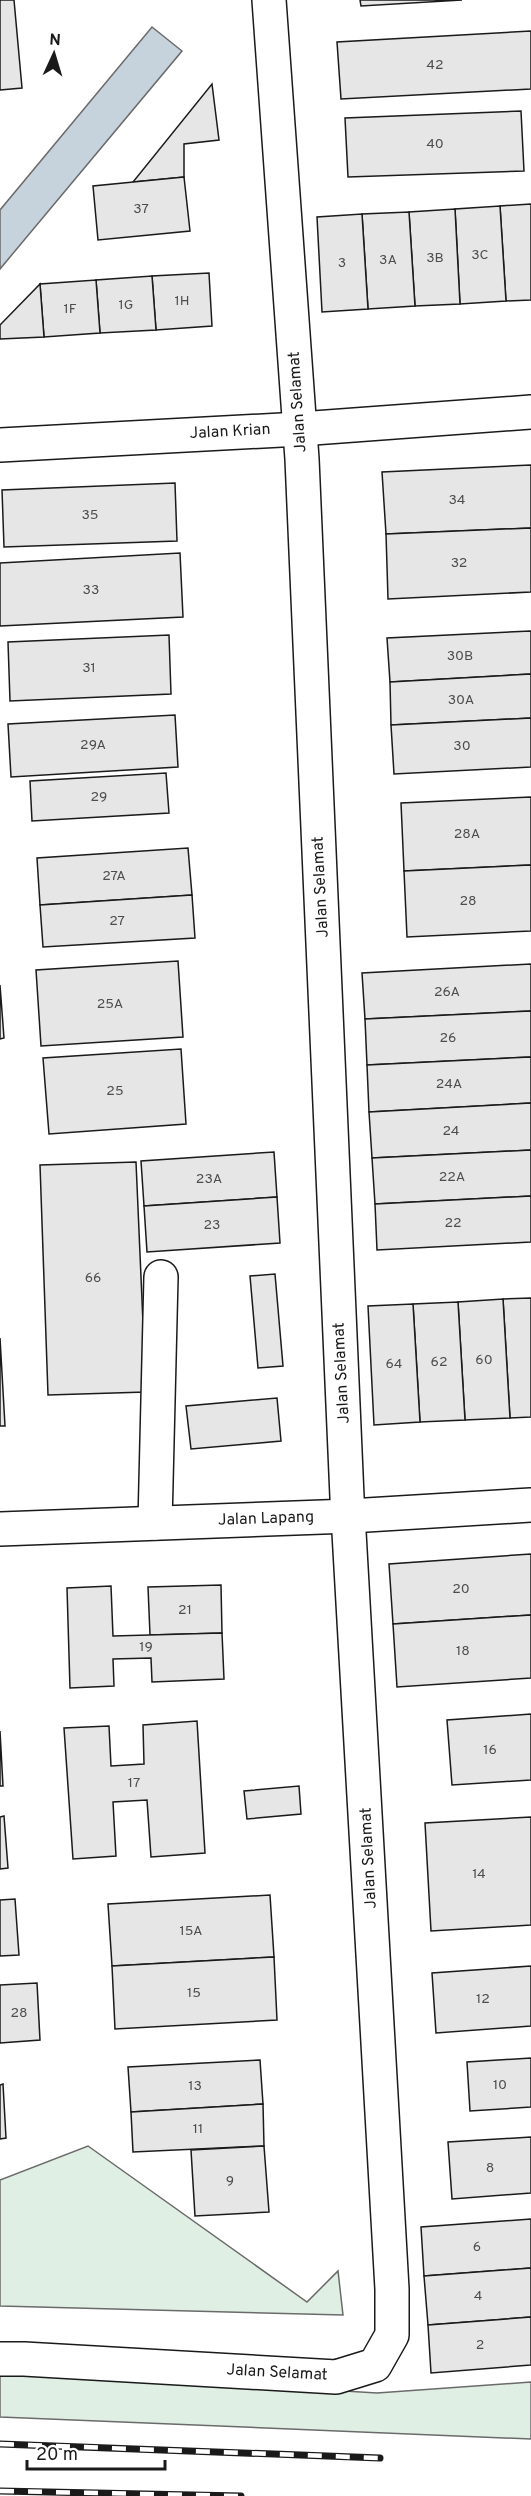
<svg xmlns="http://www.w3.org/2000/svg" width="531" height="2496" font-family="Overpass,sans-serif">
<style>
.green{fill:#e0efe3;stroke:#6a6a6a;stroke-width:1.5}
.water{fill:#c6d2dc;stroke:#6a6a6a;stroke-width:1.5}
.building{fill:#e6e6e6;stroke:#1a1a1a;stroke-width:1.5}
.lines{fill:none;stroke-linecap:round;stroke-linejoin:round}
.minor-casing{stroke:#1a1a1a;stroke-width:36}
.minor{stroke:#fff;stroke-width:33}
.rail-casing{stroke:#1a1a1a;stroke-width:7}
.rail{stroke:#fff;stroke-width:4.5;stroke-dasharray:14;stroke-linecap:butt}
.labels{text-anchor:middle;dominant-baseline:central;stroke-width:4.5;stroke-linejoin:round;paint-order:stroke}
.number-label{font-size:14px;fill:#4d4d4d}
.street-label{font-size:16px;fill:#1a1a1a;stroke:#fff}
</style>
<rect width="100%" height="100%" fill="#fff"/>
<!-- green -->
<g class="green">
<polygon points="88,2146 307,2302 338,2271 343,2315 0,2306 0,2180"/>
<polygon points="34,2372 377,2393 531,2382 531,2439 0,2417 0,2373"/>
</g>
<!-- water -->
<polygon class="water" points="152,27 182,51 0,269 0,210"/>
<!-- building -->
<g class="building">
<polygon points="0,0 14,0 22,88 0,90"/>
<polygon points="360,0 462,0 361,6"/>
<polygon points="531,31 531,89 341,99 337,42"/>
<polygon points="212,84 219,140 184,144 184,177 133,182"/>
<polygon points="521,111 524,171 348,177 345,118"/>
<polygon points="184,177 190,231 98,240 93,186"/>
<polygon points="531,204 531,300 506,301 500,206"/>
<polygon points="500,206 506,301 460,304 455,209"/>
<polygon points="455,209 460,304 415,306 409,212"/>
<polygon points="409,212 415,306 368,309 362,214"/>
<polygon points="362,214 368,309 322,312 317,217"/>
<polygon points="209,273 212,326 156,330 152,276"/>
<polygon points="152,276 156,330 100,333 96,280"/>
<polygon points="96,280 100,333 44,337 40,284"/>
<polygon points="40,284 44,337 0,339 0,325"/>
<polygon points="531,465 531,528 386,534 382,472"/>
<polygon points="175,483 177,541 4,547 2,490"/>
<polygon points="531,528 531,592 388,599 386,534"/>
<polygon points="180,553 183,617 0,626 0,563"/>
<polygon points="531,631 531,674 390,682 387,638"/>
<polygon points="169,635 171,694 10,701 8,642"/>
<polygon points="531,674 531,718 391,725 390,682"/>
<polygon points="175,715 178,767 11,777 8,724"/>
<polygon points="531,718 531,767 394,774 391,725"/>
<polygon points="166,773 169,813 32,821 30,781"/>
<polygon points="531,797 531,865 404,871 401,803"/>
<polygon points="188,848 192,895 40,905 37,858"/>
<polygon points="531,865 531,931 407,937 404,871"/>
<polygon points="192,895 195,938 43,947 40,905"/>
<polygon points="178,961 183,1037 41,1046 36,970"/>
<polygon points="531,964 531,1011 365,1019 362,973"/>
<polygon points="0,985 4,1038 0,1039"/>
<polygon points="531,1011 531,1057 367,1065 365,1019"/>
<polygon points="181,1049 186,1124 49,1134 43,1058"/>
<polygon points="531,1057 531,1103 369,1112 367,1065"/>
<polygon points="531,1103 531,1150 372,1158 369,1112"/>
<polygon points="531,1150 531,1196 375,1204 372,1158"/>
<polygon points="274,1152 277,1197 144,1206 141,1161"/>
<polygon points="136,1162 146,1392 48,1395 40,1165"/>
<polygon points="531,1196 531,1242 377,1250 375,1204"/>
<polygon points="277,1197 280,1243 147,1252 144,1206"/>
<polygon points="275,1274 283,1366 258,1368 250,1276"/>
<polygon points="531,1298 531,1417 510,1418 503,1299"/>
<polygon points="503,1299 510,1418 465,1420 458,1302"/>
<polygon points="458,1302 465,1420 420,1422 413,1304"/>
<polygon points="413,1304 420,1422 374,1425 368,1306"/>
<polygon points="0,1338 5,1426 0,1426"/>
<polygon points="277,1398 281,1441 191,1449 186,1406"/>
<polygon points="531,1554 531,1615 393,1624 389,1564"/>
<polygon points="221,1585 222,1633 150,1635 148,1587"/>
<polygon points="111,1586 113,1636 222,1633 224,1679 152,1682 151,1658 113,1659 114,1686 70,1688 67,1588"/>
<polygon points="531,1615 531,1678 397,1687 393,1624"/>
<polygon points="531,1714 531,1780 452,1785 447,1720"/>
<polygon points="197,1721 205,1853 151,1857 147,1800 113,1802 116,1856 73,1859 64,1728 109,1726 111,1766 144,1764 143,1725"/>
<polygon points="0,1731 3,1786 0,1786"/>
<polygon points="299,1786 301,1814 247,1819 244,1791"/>
<polygon points="4,1816 8,1868 0,1869 0,1817"/>
<polygon points="531,1817 531,1925 431,1931 425,1823"/>
<polygon points="270,1895 274,1957 112,1966 108,1904"/>
<polygon points="15,1899 19,1955 0,1956 0,1900"/>
<polygon points="274,1957 277,2020 115,2029 112,1966"/>
<polygon points="531,1966 531,2026 436,2033 432,1973"/>
<polygon points="37,1983 40,2040 0,2043 0,1985"/>
<polygon points="531,2058 531,2107 470,2111 467,2062"/>
<polygon points="260,2060 263,2104 131,2112 128,2067"/>
<polygon points="3,2084 6,2138 0,2139 0,2085"/>
<polygon points="263,2104 264,2146 133,2152 131,2112"/>
<polygon points="531,2137 531,2193 452,2199 448,2142"/>
<polygon points="264,2146 269,2212 195,2216 191,2150"/>
<polygon points="531,2219 531,2268 424,2276 421,2227"/>
<polygon points="531,2268 531,2317 428,2325 424,2276"/>
<polygon points="531,2317 531,2365 431,2373 428,2325"/>
</g>
<g class="lines">
<!-- minor casing -->
<g class="minor-casing">
<g id="minor">
<polyline points="0,445 300,429 531,412"/>
<polyline points="155,1523 161,1277"/>
<polyline points="0,1529 350,1516 531,1505"/>
<polyline points="0,2359 24,2359 336,2377 375,2365 392,2335 392,2289 347,1497 302,459 269,0"/>
</g>
</g>
<!-- minor -->
<use href="#minor" class="minor"/>
<!-- rail casing -->
<g class="rail-casing">
<g id="rail">
<polyline points="0,2444 380,2458"/>
<polyline points="0,2491 241,2496"/>
</g>
</g>
<!-- rail -->
<use href="#rail" class="rail"/>
</g>
<g class="labels">
<!-- number labels -->
<g class="number-label">
<text x="435" y="65">42</text>
<text x="435" y="144">40</text>
<text x="141" y="209">37</text>
<text x="480" y="255">3C</text>
<text x="435" y="258">3B</text>
<text x="388" y="260">3A</text>
<text x="342" y="263">3</text>
<text x="182" y="301">1H</text>
<text x="126" y="305">1G</text>
<text x="70" y="309">1F</text>
<text x="457" y="500">34</text>
<text x="90" y="515">35</text>
<text x="459" y="563">32</text>
<text x="91" y="590">33</text>
<text x="460" y="656">30B</text>
<text x="89" y="668">31</text>
<text x="461" y="700">30A</text>
<text x="93" y="745">29A</text>
<text x="462" y="746">30</text>
<text x="99" y="797">29</text>
<text x="467" y="834">28A</text>
<text x="114" y="876">27A</text>
<text x="468" y="901">28</text>
<text x="117" y="921">27</text>
<text x="447" y="992">26A</text>
<text x="110" y="1004">25A</text>
<text x="448" y="1038">26</text>
<text x="449" y="1084">24A</text>
<text x="115" y="1091">25</text>
<text x="451" y="1131">24</text>
<text x="452" y="1177">22A</text>
<text x="209" y="1179">23A</text>
<text x="453" y="1223">22</text>
<text x="212" y="1225">23</text>
<text x="93" y="1278">66</text>
<text x="484" y="1360">60</text>
<text x="439" y="1362">62</text>
<text x="394" y="1364">64</text>
<text x="461" y="1589">20</text>
<text x="185" y="1610">21</text>
<text x="146" y="1647">19</text>
<text x="463" y="1651">18</text>
<text x="490" y="1750">16</text>
<text x="134" y="1783">17</text>
<text x="479" y="1874">14</text>
<text x="191" y="1931">15A</text>
<text x="194" y="1993">15</text>
<text x="483" y="1999">12</text>
<text x="19" y="2013">28</text>
<text x="500" y="2085">10</text>
<text x="195" y="2086">13</text>
<text x="198" y="2129">11</text>
<text x="490" y="2168">8</text>
<text x="230" y="2181">9</text>
<text x="477" y="2247">6</text>
<text x="478" y="2296">4</text>
<text x="480" y="2345">2</text>
</g>
<!-- street labels -->
<g class="street-label">
<text transform="translate(298 402) rotate(-94)">Jalan Selamat</text>
<text transform="translate(230 432) rotate(-3)">Jalan Krian</text>
<text transform="translate(321 887) rotate(-93)">Jalan Selamat</text>
<text transform="translate(342 1373) rotate(-93)">Jalan Selamat</text>
<text transform="translate(266 1519) rotate(-2)">Jalan Lapang</text>
<text transform="translate(369 1858) rotate(-93)">Jalan Selamat</text>
<text transform="translate(277 2373) rotate(3)">Jalan Selamat</text>
</g>
</g>
<!-- north arrow -->
<g transform="translate(54 54) rotate(4)" stroke="#ffffff" stroke-width="4.5" paint-order="stroke">
<path d="M0-4.5L10 22L0 15L-10 22Z" fill="#1a1a1a"/>
<text y="-9" font-size="16" font-weight="bold" text-anchor="middle" fill="#1a1a1a">N</text>
</g>
<!-- scale -->
<path d="M27 2460v9h138v-9" fill="none" stroke="#1a1a1a" stroke-width="3"/>
<text x="36" y="2460" font-size="18" fill="#1a1a1a" stroke="#ffffff" stroke-width="4.5" paint-order="stroke">20 m</text>
</svg>
